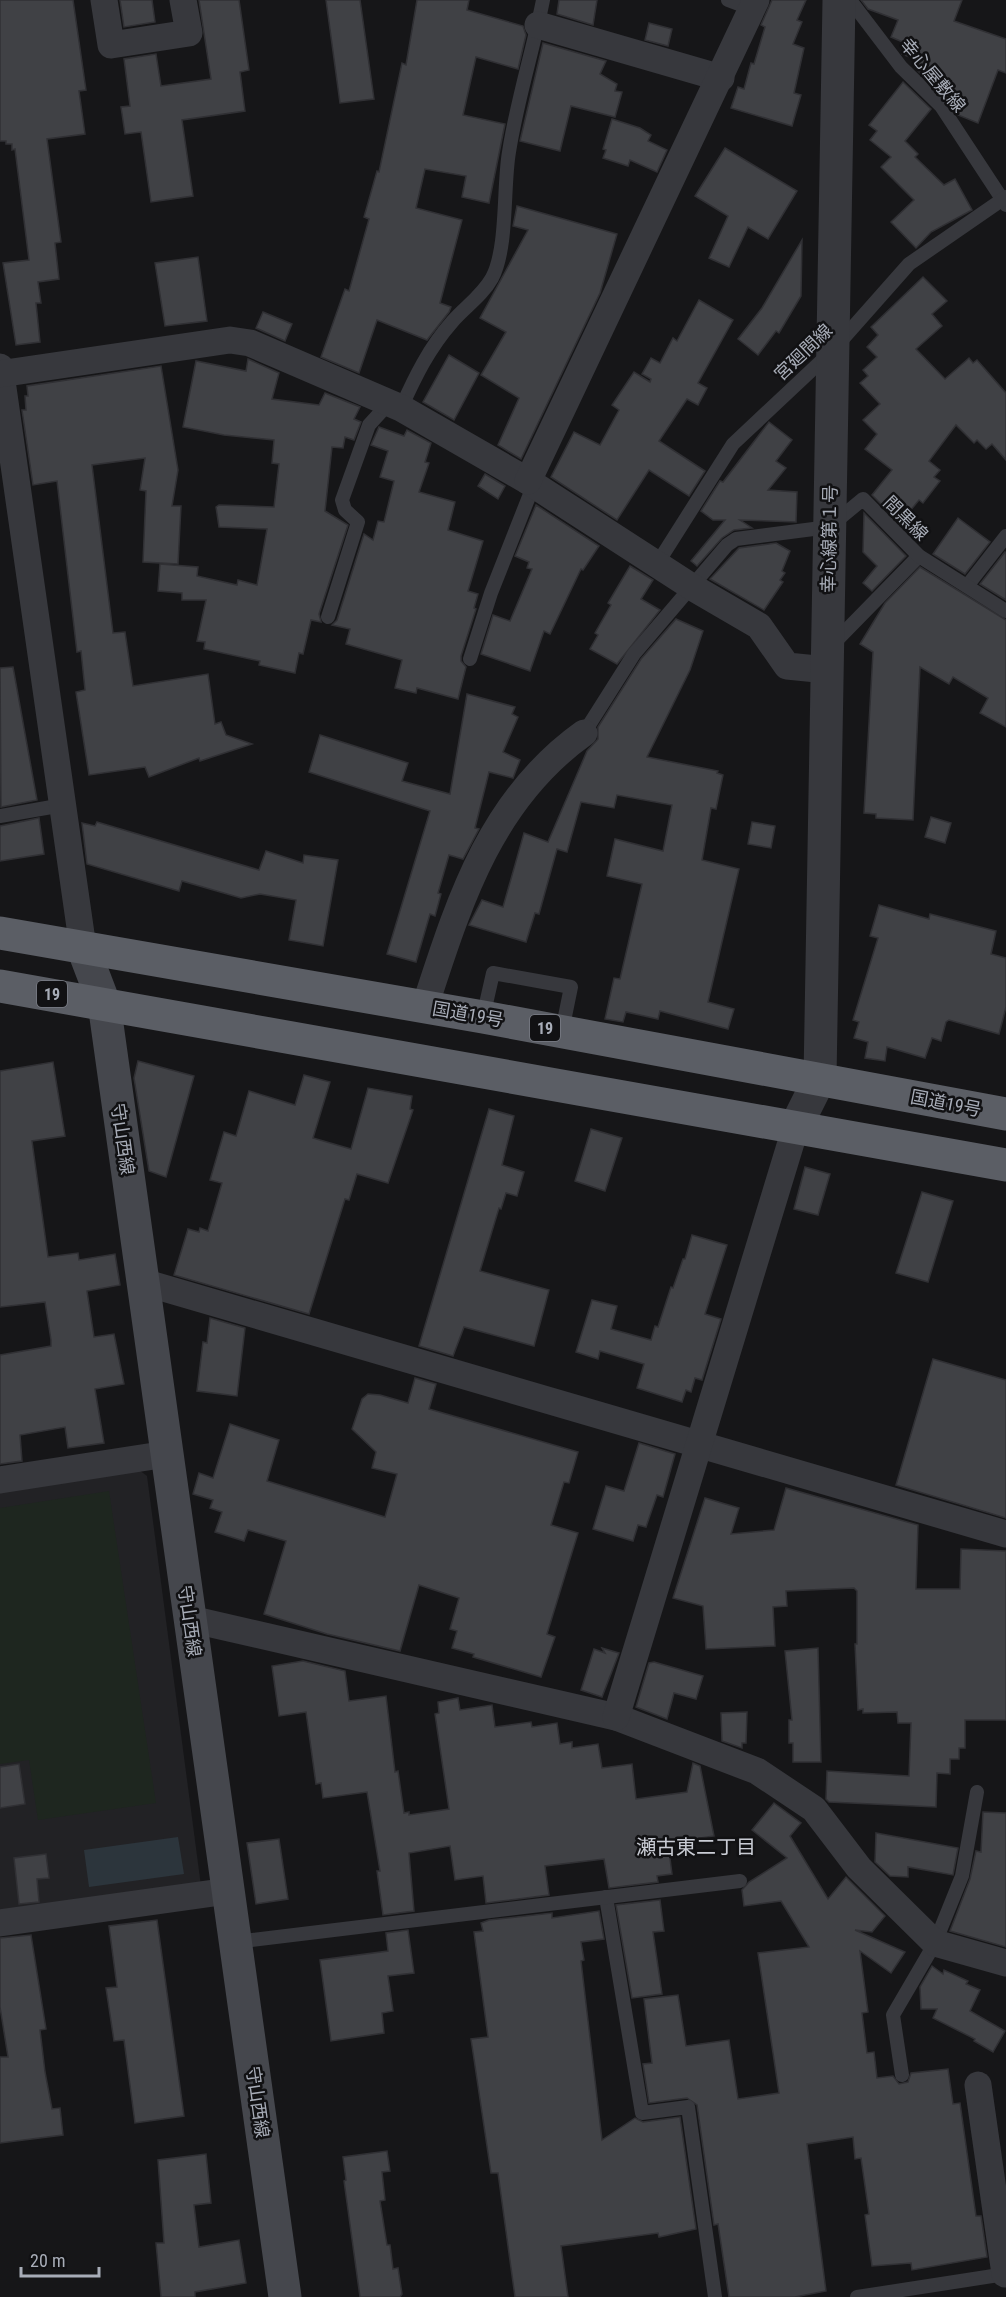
<svg xmlns="http://www.w3.org/2000/svg" width="1006" height="2297" font-family="'Roboto Condensed','Noto Sans JP',sans-serif">
<style>
.built{fill:#222225}
.green{fill:#1e261f}
.water{fill:#2c353c}
.building{fill:#404145;stroke:#303034;stroke-width:1.5}
.lines{fill:none;stroke-linecap:round;stroke-linejoin:round}
.service{stroke:#37383d;stroke-width:14}
.minor{stroke:#37383d;stroke-width:27}
.tertiary{stroke:#37383d;stroke-width:33}
.secondary{stroke:#45474d;stroke-width:33}
.trunk{stroke:#5b5e65;stroke-width:33}
.labels{text-anchor:middle;dominant-baseline:central;stroke-width:5;stroke-linejoin:round;paint-order:stroke}
.shield{fill:#111113;stroke:#7b7e86;stroke-width:1.5}
.shield-label{font-size:16px;font-weight:bold;fill:#a8adb8}
.street-label{font-size:18px;fill:#a8adb8;stroke:#111113}
.neighbourhood-label{font-size:20px;fill:#c9ccd4;stroke:#111113}
</style>
<rect width="100%" height="100%" fill="#161618"/>
<!-- built -->
<polygon class="built" points="135,1467 147,1476 201,1886 0,1913 0,1486"/>
<!-- green -->
<polygon class="green" points="109,1491 156,1803 38,1820 29,1760 0,1764 0,1508"/>
<!-- water -->
<polygon class="water" points="178,1837 184,1874 89,1887 84,1850"/>
<!-- building -->
<g class="building">
<polygon points="0,0 73,0 86,90 79,91 85,134 47,139 61,242 55,243 59,279 38,282 41,303 36,303 40,342 16,345 3,263 29,260 15,149 12,150 12,144 6,144 6,141 0,141"/>
<polygon points="120,0 152,0 155,22 124,27"/>
<polygon points="199,0 239,0 249,70 240,72 245,111 182,120 193,196 151,202 141,132 125,134 121,107 130,106 124,59 156,54 161,86 211,79"/>
<polygon points="326,0 360,0 374,99 340,103"/>
<polygon points="417,0 469,0 467,10 523,26 526,35 518,69 476,57 463,115 505,124 489,203 462,197 466,176 425,169 416,208 462,220 440,303 451,307 449,312 427,340 377,320 359,373 321,357 345,289 349,291 369,219 364,217 377,171 379,172 402,63 406,65"/>
<polygon points="559,0 597,0 593,25 557,14"/>
<polygon points="772,0 806,0 797,20 802,22 793,44 804,48 794,93 801,95 792,126 731,108 738,87 744,89 751,63 754,64 765,27 761,25"/>
<polygon points="861,0 962,0 954,21 1006,39 1006,73 998,70 978,123 958,115 947,100 915,68 920,61 902,54 905,43 891,37 898,20 868,9"/>
<polygon points="649,23 672,29 668,46 645,40"/>
<polygon points="543,43 606,61 600,74 617,84 615,91 622,92 615,117 571,106 560,151 520,141"/>
<polygon points="903,82 931,109 905,141 918,154 915,157 944,185 955,179 972,210 931,232 916,248 891,222 914,200 881,167 891,157 870,140 877,131 869,125"/>
<polygon points="612,119 640,128 651,135 648,141 667,150 657,172 630,160 628,166 603,158 606,150 603,149"/>
<polygon points="725,148 797,191 768,239 748,227 729,267 709,258 728,216 695,196"/>
<polygon points="517,206 617,234 600,293 521,459 498,445 519,398 481,375 506,332 480,318 528,230 513,226"/>
<polygon points="802,240 801,296 779,333 776,331 758,355 738,339 762,308"/>
<polygon points="198,257 207,321 165,326 155,263"/>
<polygon points="923,277 947,301 932,314 942,326 916,349 945,379 969,358 973,363 977,360 1006,393 1006,460 992,444 986,449 977,440 974,443 956,425 929,461 940,470 934,477 940,481 923,503 919,500 900,523 872,495 892,470 865,449 877,434 863,420 880,404 860,383 868,376 863,370 877,357 867,347 878,335 871,327"/>
<polygon points="699,300 733,320 698,383 707,388 698,405 687,399 659,441 705,471 689,496 649,470 617,520 551,477 574,432 600,445 619,410 612,405 634,372 650,382 651,379 642,374 651,358 660,363 673,338 677,341"/>
<polygon points="263,312 292,324 285,341 256,328"/>
<polygon points="449,355 479,373 454,420 423,402"/>
<polygon points="248,359 279,373 272,399 319,405 325,393 360,407 354,419 361,422 354,440 345,437 343,448 332,447 325,511 348,525 319,614 321,622 311,620 303,654 299,653 295,673 259,665 260,661 204,649 205,642 197,641 206,600 182,600 182,593 158,591 160,564 198,567 197,576 237,585 238,580 257,585 267,529 219,527 216,507 219,505 274,507 279,464 272,463 274,440 224,435 183,427 196,361 246,371"/>
<polygon points="161,366 178,470 172,506 181,506 178,564 143,562 146,491 140,490 145,458 92,465 113,633 125,632 133,686 208,674 215,724 221,722 226,735 252,744 200,761 199,758 149,777 145,767 89,775 76,692 85,690 81,651 77,652 57,481 33,485 22,410 26,410 25,396 28,396 27,386"/>
<polygon points="769,422 792,440 776,461 786,468 768,490 797,492 796,522 740,520 752,528 734,530 722,538 697,566 691,561 725,520 713,520 701,511 720,481 723,482"/>
<polygon points="379,427 404,436 407,430 431,443 425,462 429,463 419,492 455,502 448,530 483,541 468,591 478,594 474,608 476,609 461,656 461,661 466,667 458,699 417,688 416,693 395,688 402,660 346,644 350,629 332,625 337,620 364,534 373,540 378,521 384,522 394,481 380,477 388,451 371,445"/>
<polygon points="485,474 505,486 498,499 478,486"/>
<polygon points="536,505 599,546 583,570 581,569 550,634 544,631 530,671 481,654 493,615 510,621 532,569 527,568 529,562 515,556"/>
<polygon points="864,513 906,556 872,591 863,583 877,566 863,552"/>
<polygon points="958,518 990,542 965,574 933,554"/>
<polygon points="776,543 790,551 782,571 785,573 780,580 783,582 764,610 710,579 739,548"/>
<polygon points="1005,552 1006,553 1006,600 980,584"/>
<polygon points="630,566 653,580 641,599 660,610 617,664 590,649 598,635 595,633 611,605 608,603"/>
<polygon points="920,567 1006,620 1006,727 980,713 988,698 953,677 949,684 920,667 913,820 876,818 876,814 864,813 873,652 860,644 885,603"/>
<polygon points="676,619 703,631 690,670 647,757 718,771 717,773 723,775 716,809 711,808 702,860 739,869 708,1002 734,1009 728,1029 660,1011 658,1019 626,1012 623,1022 605,1019 614,978 620,979 642,884 607,876 615,839 663,851 672,805 617,795 614,808 581,802 567,852 557,849 539,914 535,913 526,942 469,925 482,900 503,907 524,833 548,842 587,751 598,739 598,727 641,659"/>
<polygon points="13,667 37,800 1,807 0,668"/>
<polygon points="467,694 515,707 512,714 518,717 503,752 520,760 513,778 489,772 475,828 479,829 463,859 449,855 438,893 441,894 435,916 430,914 416,962 387,954 430,811 309,772 320,735 408,763 402,781 450,794"/>
<polygon points="931,817 951,823 945,843 925,837"/>
<polygon points="39,818 44,854 0,861 0,826"/>
<polygon points="97,822 259,870 266,851 303,863 304,855 338,860 323,946 289,940 296,900 260,894 241,898 182,881 179,891 87,864 82,823 95,826"/>
<polygon points="752,822 775,826 771,848 748,844"/>
<polygon points="879,905 929,919 930,914 996,931 991,954 1006,958 1006,1007 999,1034 949,1020 946,1022 941,1041 932,1038 925,1058 887,1047 885,1061 865,1058 868,1042 854,1038 859,1022 853,1020 878,938 870,936"/>
<polygon points="138,1061 194,1076 166,1177 149,1171 134,1078"/>
<polygon points="53,1062 65,1136 32,1141 48,1257 78,1253 79,1260 115,1254 120,1285 87,1291 94,1337 114,1334 124,1384 95,1389 104,1443 68,1448 65,1427 20,1435 22,1461 0,1464 0,1355 51,1346 51,1340 45,1302 0,1307 0,1071"/>
<polygon points="304,1075 330,1082 313,1138 351,1149 368,1088 412,1096 410,1109 413,1110 388,1183 357,1174 349,1200 345,1199 309,1314 174,1275 188,1229 199,1232 200,1228 208,1231 222,1183 210,1180 224,1132 236,1136 249,1091 295,1105"/>
<polygon points="489,1109 514,1116 502,1165 524,1172 517,1196 506,1193 501,1209 499,1208 480,1271 549,1290 534,1346 464,1327 453,1356 419,1346"/>
<polygon points="591,1129 622,1138 605,1191 575,1181"/>
<polygon points="805,1167 830,1174 818,1215 794,1209"/>
<polygon points="922,1192 953,1201 928,1282 896,1273"/>
<polygon points="692,1235 727,1245 705,1314 721,1319 702,1380 695,1378 691,1392 686,1390 682,1402 637,1388 644,1364 600,1351 598,1359 576,1352 592,1300 617,1306 611,1329 651,1340 655,1326 658,1327 671,1287 673,1288 683,1259 685,1259"/>
<polygon points="210,1318 245,1328 237,1396 197,1391 203,1342 207,1343"/>
<polygon points="933,1359 1006,1380 1006,1518 896,1485"/>
<polygon points="415,1378 436,1384 429,1409 578,1452 569,1483 564,1482 551,1525 578,1533 547,1634 555,1637 541,1677 473,1657 474,1654 452,1648 457,1631 450,1629 459,1598 419,1585 400,1651 327,1634 264,1614 286,1541 248,1530 244,1541 215,1532 222,1512 210,1508 213,1500 193,1494 199,1473 213,1478 230,1424 279,1440 267,1481 385,1517 397,1474 372,1468 376,1452 352,1429 362,1399 368,1394 380,1395 408,1403"/>
<polygon points="639,1443 675,1454 663,1497 657,1495 646,1527 638,1525 633,1541 593,1529 606,1486 624,1491"/>
<polygon points="786,1488 918,1525 916,1589 960,1589 961,1549 1006,1551 1006,1720 965,1720 965,1748 959,1748 959,1759 950,1759 950,1774 937,1773 936,1807 829,1802 826,1799 827,1771 909,1776 911,1723 898,1723 897,1712 863,1713 863,1709 858,1710 855,1644 857,1644 857,1591 854,1588 786,1591 787,1606 773,1607 775,1646 706,1649 703,1606 673,1598 705,1498 739,1508 731,1534 774,1530"/>
<polygon points="602,1648 619,1653 602,1697 581,1690 594,1649 605,1653"/>
<polygon points="818,1648 821,1762 793,1762 793,1743 789,1743 789,1720 792,1720 785,1651"/>
<polygon points="303,1661 345,1671 349,1701 386,1696 395,1772 398,1771 404,1813 409,1812 409,1815 449,1809 435,1714 439,1713 438,1702 458,1698 460,1710 492,1705 495,1727 531,1722 532,1727 557,1723 560,1744 572,1742 572,1748 598,1744 602,1768 632,1764 636,1799 687,1792 693,1763 700,1766 714,1836 668,1843 672,1874 657,1876 658,1882 609,1888 604,1859 545,1866 549,1895 486,1903 483,1876 455,1880 450,1846 409,1853 414,1911 383,1915 377,1871 380,1871 367,1792 323,1798 321,1783 316,1784 306,1712 279,1716 272,1666"/>
<polygon points="654,1662 703,1676 696,1699 674,1693 667,1719 636,1707 649,1663"/>
<polygon points="747,1712 746,1743 742,1743 742,1748 722,1741 721,1713"/>
<polygon points="19,1764 25,1804 0,1808 0,1767"/>
<polygon points="774,1803 801,1823 790,1836 828,1899 846,1877 885,1916 872,1932 855,1930 905,1952 891,1973 860,1951 868,2012 862,2013 867,2053 874,2052 877,2078 893,2076 899,2084 908,2082 911,2073 948,2069 953,2104 960,2103 976,2216 981,2216 987,2257 912,2270 911,2263 872,2266 865,2215 869,2214 861,2158 855,2159 853,2137 807,2144 826,2291 795,2297 729,2297 718,2224 714,2225 697,2105 687,2098 649,2103 643,2064 652,2063 644,1999 678,1995 686,2046 729,2040 738,2099 779,2093 758,1953 809,1947 781,1901 744,1906 742,1890 749,1882 787,1858 752,1830"/>
<polygon points="983,1812 1006,1813 1006,1947 950,1931 970,1879 976,1851 981,1852"/>
<polygon points="876,1833 958,1848 953,1875 908,1867 908,1877 890,1876 875,1862"/>
<polygon points="279,1839 288,1899 256,1904 247,1843"/>
<polygon points="46,1854 49,1878 37,1879 39,1902 19,1904 14,1858"/>
<polygon points="660,1900 664,1931 653,1932 662,1994 632,1998 616,1905"/>
<polygon points="599,1911 604,1939 581,1942 584,1960 581,1961 602,2140 635,2118 643,2122 680,2117 696,2229 659,2237 658,2233 561,2246 568,2297 515,2297 498,2173 491,2173 471,2039 488,2037 474,1932 483,1931 481,1923 489,1920 552,1913 552,1918"/>
<polygon points="157,1920 184,2116 135,2123 124,2040 114,2041 106,1988 117,1987 109,1926"/>
<polygon points="408,1930 414,1973 388,1976 393,2011 382,2013 384,2033 331,2041 320,1960 388,1951 386,1933"/>
<polygon points="31,1935 46,2029 40,2030 45,2072 52,2109 60,2108 63,2135 0,2143 0,2057 8,2057 0,2007 0,1938"/>
<polygon points="932,1966 943,1974 944,1970 968,1981 966,1984 980,1990 970,2011 1005,2031 993,2052 974,2041 975,2039 933,2018 937,2009 921,2009 920,1987"/>
<polygon points="387,2151 390,2171 382,2172 385,2200 380,2201 387,2245 390,2245 393,2269 398,2268 402,2294 400,2297 360,2297 344,2181 346,2180 343,2157"/>
<polygon points="206,2154 211,2203 194,2205 199,2247 239,2240 246,2283 195,2292 195,2297 161,2297 156,2243 164,2243 158,2160"/>
</g>
<g class="lines">
<!-- service -->
<g class="service">
<polyline points="728,0 752,9"/>
<polyline points="850,0 901,67 941,106 1006,205"/>
<path d="M 401,408 C 415,377 429,348 452,322 C 465,307 482,296 492,278 C 508,248 503,186 509,152 C 517,100 533,51 543,0"/>
<polyline points="657,564 733,444 832,351 909,264 1006,197"/>
<polyline points="967,586 1006,536"/>
<polyline points="328,617 358,522 345,510 342,500 369,425 389,403"/>
<polyline points="832,645 919,556"/>
<polyline points="470,659 491,593 534,484"/>
<polyline points="584,733 634,654 727,545 736,539 829,527 863,499 919,556 1006,611"/>
<polyline points="0,816 63,805"/>
<polyline points="483,1017 493,973 571,987 562,1031"/>
<polyline points="606,1897 642,2113 688,2107 715,2297"/>
<polyline points="235,1942 740,1881"/>
<polyline points="902,2075 893,2015 935,1943 962,1876 977,1792"/>
<polyline points="857,2297 1006,2274"/>
</g>
<!-- minor -->
<g class="minor">
<polyline points="104,0 111,45 189,33 183,0"/>
<polyline points="538,25 721,78"/>
<polyline points="0,367 83,948"/>
<polyline points="0,374 230,340 250,343 401,408 528,481 692,587 759,626 787,666 827,670"/>
<polyline points="528,481 756,0"/>
<path d="M 425,1006 C 459,902 490,800 584,733"/>
<polyline points="143,1282 1006,1534"/>
<polyline points="0,1480 167,1454"/>
<polyline points="190,1619 616,1717 757,1771 814,1809 859,1868 935,1943 1006,1963"/>
<polyline points="616,1717 796,1126"/>
<polyline points="0,1923 228,1891"/>
<polyline points="978,2085 1005,2274"/>
</g>
<!-- tertiary -->
<polyline class="tertiary" points="796,1126 820,1078 839,0"/>
<!-- secondary -->
<polyline class="secondary" points="83,948 104,1003 285,2297"/>
<!-- trunk -->
<g class="trunk">
<polyline points="0,933 483,1017 1006,1114"/>
<polyline points="0,986 1006,1165"/>
</g>
</g>
<g class="labels">
<!-- shield labels -->
<g class="shield">
<rect x="37" y="981" width="30" height="26" rx="4.5"/>
<rect x="530" y="1015" width="30" height="26" rx="4.5"/>
</g>
<g class="shield-label">
<text x="52" y="994">19</text>
<text x="545" y="1028">19</text>
</g>
<!-- street labels -->
<g class="street-label">
<text transform="translate(933 75) rotate(50)">幸心屋敷線</text>
<text transform="translate(803 352) rotate(-44)">宮廻間線</text>
<text transform="translate(906 518) rotate(45)">間黒線</text>
<text transform="translate(829 539) rotate(-89)">幸心線第１号</text>
<text transform="translate(468 1014) rotate(10)">国道19号</text>
<text transform="translate(946 1103) rotate(11)">国道19号</text>
<text transform="translate(123 1139) rotate(82)">守山西線</text>
<text transform="translate(190 1621) rotate(82)">守山西線</text>
<text transform="translate(258 2102) rotate(82)">守山西線</text>
</g>
<!-- neighbourhood labels -->
<g class="neighbourhood-label">
<text x="696" y="1847">瀬古東二丁目</text>
</g>
</g>
<!-- scale -->
<path d="M21 2267v9h78v-9" fill="none" stroke="#a8adb8" stroke-width="3"/>
<text x="30" y="2267" font-size="18" fill="#a8adb8" stroke="#111113" stroke-width="4.5" paint-order="stroke">20 m</text>
</svg>
